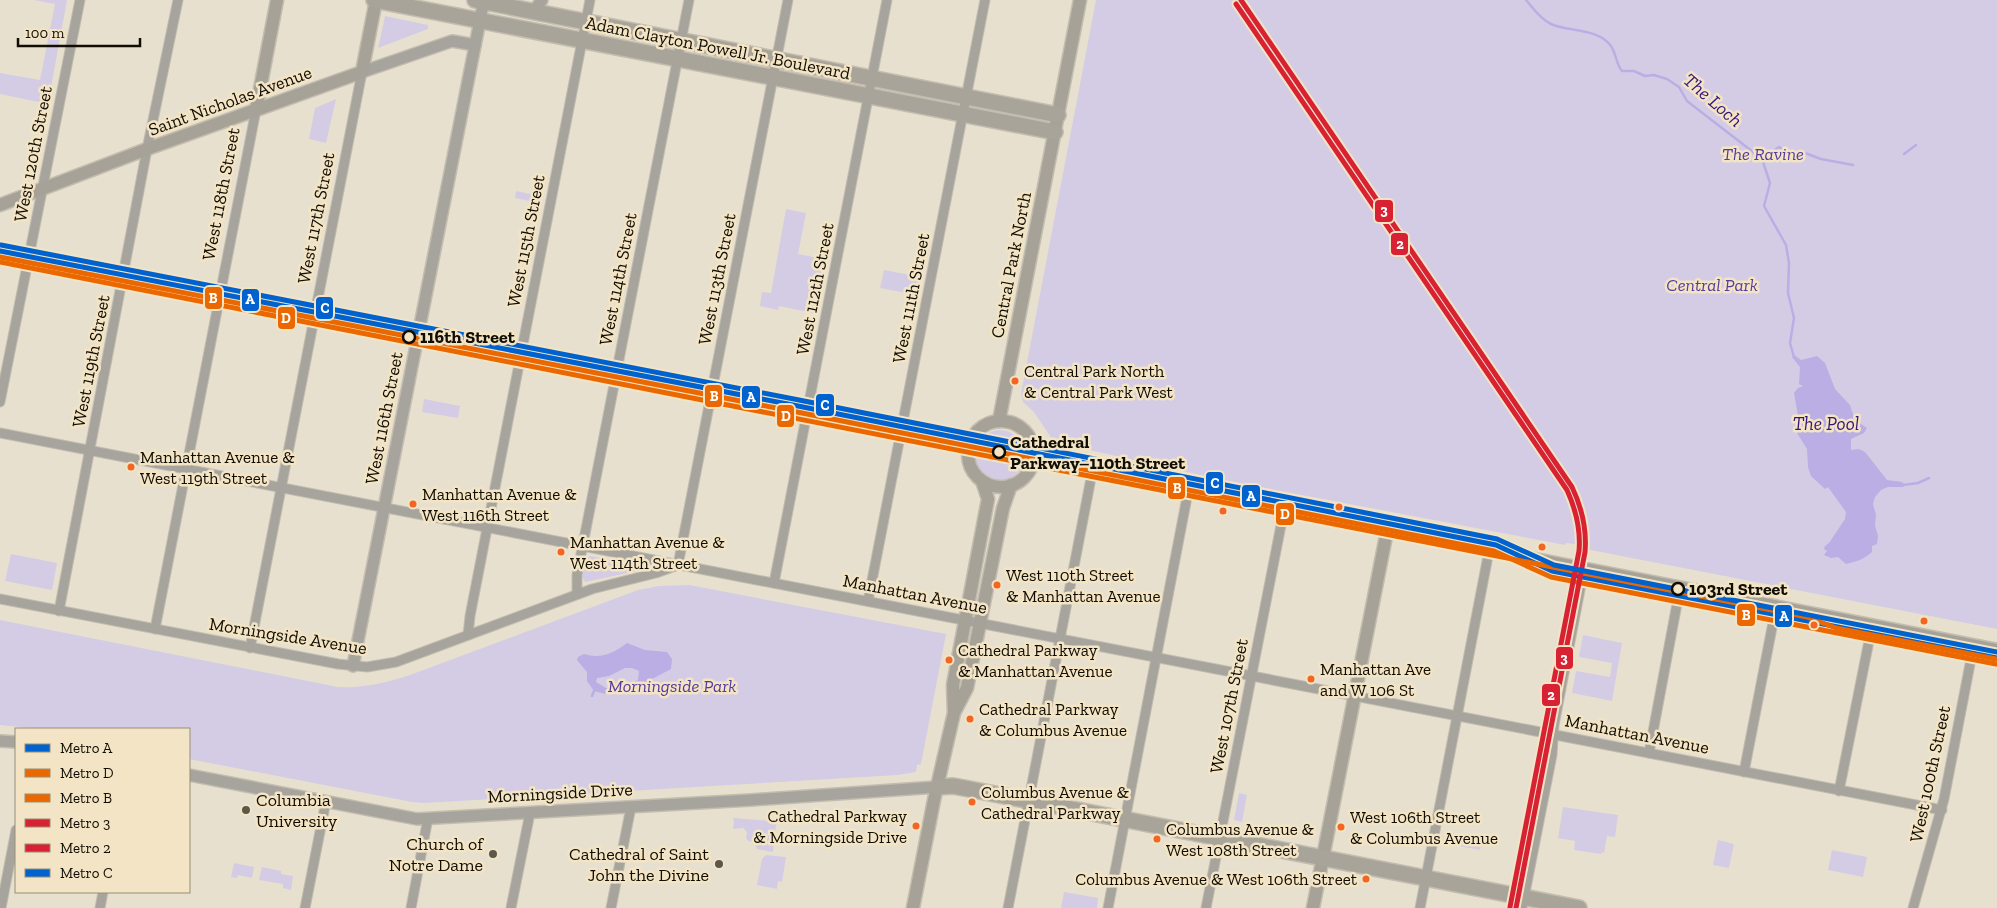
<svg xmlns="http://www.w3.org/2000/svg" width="1997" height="908" font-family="'Zilla Slab',serif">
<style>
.green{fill:#d4cce5}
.water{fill:#baaee5;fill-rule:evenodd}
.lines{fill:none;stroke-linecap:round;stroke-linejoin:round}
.stream{stroke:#baaee5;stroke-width:2.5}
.minor-casing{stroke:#c3bdb0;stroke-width:11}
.tertiary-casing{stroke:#c3bdb0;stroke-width:14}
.secondary-casing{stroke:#c3bdb0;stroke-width:15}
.primary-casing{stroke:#c3bdb0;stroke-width:18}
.minor{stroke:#a7a49d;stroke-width:9}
.tertiary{stroke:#a7a49d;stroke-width:11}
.secondary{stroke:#a7a298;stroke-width:12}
.primary{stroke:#a9a49a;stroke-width:15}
.metro-1-casing{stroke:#f2e4c4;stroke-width:9}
.metro-2-casing{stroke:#f2e4c4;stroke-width:9}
.metro-3-casing{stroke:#f2e4c4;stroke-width:9}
.metro-4-casing{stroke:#f2e4c4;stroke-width:9}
.metro-5-casing{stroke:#f2e4c4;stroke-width:9}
.metro-6-casing{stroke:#f2e4c4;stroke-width:9}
.metro-1{stroke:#0062cf;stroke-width:5}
.metro-2{stroke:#eb6800;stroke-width:5}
.metro-3{stroke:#eb6800;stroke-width:5}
.metro-4{stroke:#d82233;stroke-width:5}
.metro-5{stroke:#d82233;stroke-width:5}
.metro-6{stroke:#0062cf;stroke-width:5}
.stop-dot{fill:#f2e4c4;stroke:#110d03;stroke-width:2.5}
.bus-dot{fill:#f26522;stroke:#f2e4c4;stroke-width:2}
.poi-dot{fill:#5c574a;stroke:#f2e4c4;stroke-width:2}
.labels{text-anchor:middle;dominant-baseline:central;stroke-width:5;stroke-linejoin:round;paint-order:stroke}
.bus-label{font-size:17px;fill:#110d03;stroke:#f2e4c4;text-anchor:start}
.street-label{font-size:18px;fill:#110d03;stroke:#f2e4c4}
.park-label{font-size:18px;font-style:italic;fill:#553b9f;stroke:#f2e4c4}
.stop-label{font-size:18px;font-weight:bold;fill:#110d03;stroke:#f2e4c4;text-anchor:start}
.poi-label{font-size:18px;fill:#110d03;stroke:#f2e4c4;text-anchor:end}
.water-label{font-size:19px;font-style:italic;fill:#371479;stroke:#f2e4c4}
.line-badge{stroke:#f2e4c4;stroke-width:2}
.badge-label{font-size:14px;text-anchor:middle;font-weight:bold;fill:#fff}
</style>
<rect width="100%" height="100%" fill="#e8e0ce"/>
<!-- green -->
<g class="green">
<polygon points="34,0 67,0 48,104 0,94 0,73 40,80 55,4"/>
<polygon points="1096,0 1997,0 1997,629 1575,547 1575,544 1566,543 1565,545 1218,479 1054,442 1034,412 1023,402 1021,394"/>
<polygon points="385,16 428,25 428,29 378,48"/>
<polygon points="336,99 326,143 309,139 315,108"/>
<polygon points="516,191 540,196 539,203 515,198"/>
<polygon points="786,209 806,213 798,254 824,259 813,313 779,306 778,310 760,306 762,292 771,293"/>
<polygon points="884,270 921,277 917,295 880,288"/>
<polygon points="424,399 460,406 458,418 422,412"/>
<circle cx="1000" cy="455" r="25"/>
<polygon points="11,554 57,563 52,590 5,581"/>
<polygon points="590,556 651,568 585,582 582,577 587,558"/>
<path d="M 689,585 L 946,634 L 921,764 L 917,765 L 916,772 L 898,775 L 424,803 L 412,802 L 189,759 L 189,729 L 40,729 L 0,725 L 0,620 L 338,687 C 364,688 386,683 410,675 L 638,590 L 659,586 Z"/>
<polygon points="1583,635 1622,643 1612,701 1572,693 1576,671 1610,677 1612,663 1579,657"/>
<polygon points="1239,793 1247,795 1242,822 1234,820"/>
<polygon points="1563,807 1618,815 1615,837 1607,836 1604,853 1602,852 1601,854 1574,850 1575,841 1558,838"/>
<polygon points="733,818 770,821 770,823 776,824 773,852 757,849 754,842 748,841 746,838 747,832 743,828 733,829 734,823"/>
<polygon points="1446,832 1482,839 1480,850 1444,843"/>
<polygon points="1718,840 1734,844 1729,868 1713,865"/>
<polygon points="1832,850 1867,857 1863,877 1828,870"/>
<polygon points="766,855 786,857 782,882 778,881 777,889 757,885 762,859"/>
<polygon points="234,863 254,867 252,878 238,875 237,878 231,877"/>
<polygon points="262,867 281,871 281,874 293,876 291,890 283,888 283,884 259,880"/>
<polygon points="1064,892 1098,898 1097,908 1061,908"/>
</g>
<!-- water -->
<g class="water">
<path d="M 1794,355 L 1801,360 L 1817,356 L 1825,363 L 1835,389 L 1850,405 L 1855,420 L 1867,428 L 1864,433 L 1851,439 L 1851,450 L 1859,449 L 1865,452 L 1887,480 L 1902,482 L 1905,485 L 1903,487 L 1888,487 L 1881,490 L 1875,497 L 1873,504 L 1876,515 L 1875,526 L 1878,536 L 1877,544 L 1872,546 L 1872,552 C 1863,560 1857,561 1846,564 L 1838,557 L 1831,558 L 1824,555 L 1827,551 L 1824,549 L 1825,546 L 1829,543 L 1845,519 L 1846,512 L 1828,487 L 1825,489 L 1811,476 L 1808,467 L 1807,449 L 1797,433 L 1798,416 L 1794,393 L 1798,388 L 1803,386 L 1799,384 L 1800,367 L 1792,357 Z"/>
<path d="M 627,643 L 645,650 L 667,652 L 672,659 L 671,669 L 637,687 L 624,687 L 606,694 L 594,691 L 587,681 L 587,672 L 577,660 L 578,657 L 584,654 C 601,659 612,654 627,643 ZM 625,668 L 632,668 L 639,671 L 638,680 C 634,683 611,688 606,688 L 596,682 L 597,678 L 609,676 Z"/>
</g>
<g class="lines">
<!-- stream -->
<g class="stream">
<path d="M 1526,0 C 1533,8 1540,19 1551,24 C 1569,32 1598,28 1611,46 C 1616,53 1616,64 1622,71 L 1634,71 L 1645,76 L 1654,75 L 1667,79 L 1679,87 L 1687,101 L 1762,159 L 1770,183 L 1764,206 L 1786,245 L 1789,263 L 1788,293 L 1794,318 L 1790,343 L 1794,357"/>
<polyline points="1904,154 1916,145"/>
<polyline points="1762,159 1779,147 1790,154 1805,153 1821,159 1853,165"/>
<polyline points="1903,485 1918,483 1929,478"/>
<polyline points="592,696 594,691"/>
</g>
<!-- minor casing -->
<g class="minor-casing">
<g id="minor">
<polyline points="0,402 80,0"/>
<polyline points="0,433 1942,810"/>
<polyline points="678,565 788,0"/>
<polyline points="774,583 887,0"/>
<polyline points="577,594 577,575 689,0"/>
<polyline points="0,599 338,664 367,667 396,662 592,589 656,573 678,565"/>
<polyline points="868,601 985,0"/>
<polyline points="59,611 147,149 178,0"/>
<polyline points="155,629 256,110"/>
<polyline points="468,635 470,616 590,0"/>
<polyline points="250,648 362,72"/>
<polyline points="1649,753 1680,588"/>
<polyline points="1744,772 1776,607"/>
<polyline points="1839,791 1872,626"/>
<polyline points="1,908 16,830"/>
<polyline points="100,908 103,892"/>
<polyline points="305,908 326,801"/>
<polyline points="411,908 428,818"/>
<polyline points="511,908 530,813"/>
<polyline points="611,908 631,807"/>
<polyline points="1008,908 1092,473"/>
<polyline points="1108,908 1188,492"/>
<polyline points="1206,908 1284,510"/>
<polyline points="1420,908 1489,551"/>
<polyline points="1522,908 1552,755 1554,725 1584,569"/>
<polyline points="1913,908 1944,799 1971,659 1971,645"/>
</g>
</g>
<!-- tertiary casing -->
<g class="tertiary-casing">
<g id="tertiary">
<polyline points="533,12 542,0"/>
<polyline points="362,72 452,41 475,45"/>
<polyline points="353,666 484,0"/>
<polyline points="0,741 16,742"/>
<polyline points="189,775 417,819 751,800 937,787"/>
</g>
</g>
<!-- secondary casing -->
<g class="secondary-casing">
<g id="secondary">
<polyline points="256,110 277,0"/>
<polyline points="0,205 147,149 362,72 376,0"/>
<polyline points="0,258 968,447"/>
<circle cx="1001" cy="454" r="33"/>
<polyline points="999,421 1080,0"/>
<polyline points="1033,460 1997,650"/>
<polyline points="955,711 967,688 1003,508 1011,485"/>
<polyline points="913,908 934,800 954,713 953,685 988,499 982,481"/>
<polyline points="1313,908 1387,531"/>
</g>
</g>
<!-- primary casing -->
<g class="primary-casing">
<g id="primary">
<polyline points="374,0 1055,132"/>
<polyline points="475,0 1058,115"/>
<polyline points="937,787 953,786 964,788 1579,908"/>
</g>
</g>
<!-- minor -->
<use href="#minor" class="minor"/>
<!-- tertiary -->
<use href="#tertiary" class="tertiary"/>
<!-- secondary -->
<use href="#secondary" class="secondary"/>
<!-- primary -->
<use href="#primary" class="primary"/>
<!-- metro-1 casing -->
<g class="metro-1-casing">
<polyline id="metro-1" points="0,251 798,406 1496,545 1552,571 1997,658"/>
</g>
<!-- metro-2 casing -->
<g class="metro-2-casing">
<polyline id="metro-2" points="0,262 1807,617 1836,628 1996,659"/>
</g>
<!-- metro-3 casing -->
<g class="metro-3-casing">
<polyline id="metro-3" points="0,257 797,412 1494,551 1551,577 1996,664"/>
</g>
<!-- metro-4 casing -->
<g class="metro-4-casing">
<path id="metro-4" d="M 1241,0 L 1572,487 C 1582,508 1587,528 1585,552 L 1516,908"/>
</g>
<!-- metro-5 casing -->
<g class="metro-5-casing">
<path id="metro-5" d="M 1236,4 L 1567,490 C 1576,510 1581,529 1579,551 L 1510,907"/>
</g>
<!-- metro-6 casing -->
<g class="metro-6-casing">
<polyline id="metro-6" points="1,245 799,400 1497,539 1554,565 1997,652"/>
</g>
<!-- metro-1 -->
<use href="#metro-1" class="metro-1"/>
<!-- metro-2 -->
<use href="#metro-2" class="metro-2"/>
<!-- metro-3 -->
<use href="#metro-3" class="metro-3"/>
<!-- metro-4 -->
<use href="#metro-4" class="metro-4"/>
<!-- metro-5 -->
<use href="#metro-5" class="metro-5"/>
<!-- metro-6 -->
<use href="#metro-6" class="metro-6"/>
</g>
<!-- markers -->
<g class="stop-dot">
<circle cx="409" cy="337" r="6"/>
<circle cx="999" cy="452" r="6"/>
<circle cx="1678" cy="589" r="6"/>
</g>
<g class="bus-dot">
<circle cx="1015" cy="381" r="4.5"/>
<circle cx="131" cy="467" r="4.5"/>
<circle cx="413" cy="504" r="4.5"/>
<circle cx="1339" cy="507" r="4.5"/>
<circle cx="1223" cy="511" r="4.5"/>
<circle cx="1542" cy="547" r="4.5"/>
<circle cx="561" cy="552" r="4.5"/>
<circle cx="997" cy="585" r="4.5"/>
<circle cx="1924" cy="621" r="4.5"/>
<circle cx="1814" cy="625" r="4.5"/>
<circle cx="949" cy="660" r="4.5"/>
<circle cx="1311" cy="679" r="4.5"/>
<circle cx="970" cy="719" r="4.5"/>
<circle cx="972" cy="802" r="4.5"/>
<circle cx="916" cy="826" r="4.5"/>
<circle cx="1341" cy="827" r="4.5"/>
<circle cx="1157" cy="839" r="4.5"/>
<circle cx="1366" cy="879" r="4.5"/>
</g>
<g class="poi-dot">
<circle cx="246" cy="810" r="5"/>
<circle cx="493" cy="854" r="5"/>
<circle cx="719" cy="864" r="5"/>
</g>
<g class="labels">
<!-- bus labels -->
<g class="bus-label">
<text x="1024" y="371">Central Park North<tspan x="1024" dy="21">&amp; Central Park West</tspan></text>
<text x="140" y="457">Manhattan Avenue &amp;<tspan x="140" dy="21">West 119th Street</tspan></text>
<text x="422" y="494">Manhattan Avenue &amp;<tspan x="422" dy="21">West 116th Street</tspan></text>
<text x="570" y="542">Manhattan Avenue &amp;<tspan x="570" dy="21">West 114th Street</tspan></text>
<text x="1006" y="575">West 110th Street<tspan x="1006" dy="21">&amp; Manhattan Avenue</tspan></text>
<text x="958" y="650">Cathedral Parkway<tspan x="958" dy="21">&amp; Manhattan Avenue</tspan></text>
<text x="1320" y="669">Manhattan Ave<tspan x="1320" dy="21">and W 106 St</tspan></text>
<text x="979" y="709">Cathedral Parkway<tspan x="979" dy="21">&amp; Columbus Avenue</tspan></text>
<text x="981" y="792">Columbus Avenue &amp;<tspan x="981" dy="21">Cathedral Parkway</tspan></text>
<text x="907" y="816" text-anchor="end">Cathedral Parkway<tspan x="907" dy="21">&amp; Morningside Drive</tspan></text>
<text x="1350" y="817">West 106th Street<tspan x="1350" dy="21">&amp; Columbus Avenue</tspan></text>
<text x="1166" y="829">Columbus Avenue &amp;<tspan x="1166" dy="21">West 108th Street</tspan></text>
<text x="1357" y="879" text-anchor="end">Columbus Avenue &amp; West 106th Street</text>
</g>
<!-- street labels -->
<g class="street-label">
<text transform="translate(718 48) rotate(11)">Adam Clayton Powell Jr. Boulevard</text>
<text transform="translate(230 101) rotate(-20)">Saint Nicholas Avenue</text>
<text transform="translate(33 154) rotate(-79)">West 120th Street</text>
<text transform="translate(221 194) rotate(-79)">West 118th Street</text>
<text transform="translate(316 218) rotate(-79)">West 117th Street</text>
<text transform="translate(526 241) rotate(-79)">West 115th Street</text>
<text transform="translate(1011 265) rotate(-79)">Central Park North</text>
<text transform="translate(618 279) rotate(-79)">West 114th Street</text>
<text transform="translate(717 279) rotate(-79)">West 113th Street</text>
<text transform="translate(815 289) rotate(-79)">West 112th Street</text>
<text transform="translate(911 298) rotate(-79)">West 111th Street</text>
<text transform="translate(91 361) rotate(-79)">West 119th Street</text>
<text transform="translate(384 418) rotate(-79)">West 116th Street</text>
<text transform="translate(915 594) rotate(11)">Manhattan Avenue</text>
<text transform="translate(288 636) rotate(9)">Morningside Avenue</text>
<text transform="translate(1229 706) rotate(-79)">West 107th Street</text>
<text transform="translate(1637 734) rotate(11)">Manhattan Avenue</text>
<text transform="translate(1930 774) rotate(-78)">West 100th Street</text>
<text transform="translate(560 793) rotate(-3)">Morningside Drive</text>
</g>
<!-- park labels -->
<g class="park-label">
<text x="1763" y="154">The Ravine</text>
<text x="1712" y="285">Central Park</text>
<text x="672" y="686">Morningside Park</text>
</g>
<!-- stop labels -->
<g class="stop-label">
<text x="420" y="337">116th Street</text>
<text x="1010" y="442">Cathedral<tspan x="1010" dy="21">Parkway–110th Street</tspan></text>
<text x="1689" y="589">103rd Street</text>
</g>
<!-- poi labels -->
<g class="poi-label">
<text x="256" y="800" text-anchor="start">Columbia<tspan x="256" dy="21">University</tspan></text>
<text x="483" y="844">Church of<tspan x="483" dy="21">Notre Dame</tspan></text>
<text x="709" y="854">Cathedral of Saint<tspan x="709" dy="21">John the Divine</tspan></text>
</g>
<!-- water labels -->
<g class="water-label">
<text transform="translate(1713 100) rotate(41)">The Loch</text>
<text x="1826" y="423">The Pool</text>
</g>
</g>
<g class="line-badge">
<rect x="1374" y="199" width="20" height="24" rx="5" fill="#d82233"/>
<rect x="1390" y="232" width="19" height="24" rx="5" fill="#d82233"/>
<rect x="204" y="286" width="19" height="24" rx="5" fill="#eb6800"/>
<rect x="241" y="288" width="19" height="24" rx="5" fill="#0062cf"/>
<rect x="315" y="296" width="19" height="24" rx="5" fill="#0062cf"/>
<rect x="277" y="306" width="19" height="24" rx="5" fill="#eb6800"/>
<rect x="704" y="384" width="19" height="24" rx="5" fill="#eb6800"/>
<rect x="741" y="385" width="20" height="24" rx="5" fill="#0062cf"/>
<rect x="815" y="393" width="20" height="24" rx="5" fill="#0062cf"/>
<rect x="776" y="404" width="19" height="24" rx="5" fill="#eb6800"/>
<rect x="1205" y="471" width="19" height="24" rx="5" fill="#0062cf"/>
<rect x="1167" y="476" width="19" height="24" rx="5" fill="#eb6800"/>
<rect x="1241" y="484" width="20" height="24" rx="5" fill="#0062cf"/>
<rect x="1275" y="502" width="20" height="24" rx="5" fill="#eb6800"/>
<rect x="1736" y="603" width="20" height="24" rx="5" fill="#eb6800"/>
<rect x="1774" y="604" width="19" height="24" rx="5" fill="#0062cf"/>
<rect x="1555" y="646" width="19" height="24" rx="5" fill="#d82233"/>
<rect x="1541" y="683" width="20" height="24" rx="5" fill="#d82233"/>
</g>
<g class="badge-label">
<text x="1384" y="215">3</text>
<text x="1400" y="249">2</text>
<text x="213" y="303">B</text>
<text x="250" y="304">A</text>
<text x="325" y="313">C</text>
<text x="286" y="323">D</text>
<text x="714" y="401">B</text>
<text x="751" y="402">A</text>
<text x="825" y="410">C</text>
<text x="786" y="421">D</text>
<text x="1215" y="488">C</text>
<text x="1177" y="493">B</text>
<text x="1251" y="501">A</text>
<text x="1285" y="519">D</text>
<text x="1746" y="620">B</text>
<text x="1784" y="621">A</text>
<text x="1564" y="663">3</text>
<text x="1551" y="700">2</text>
</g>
<!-- legend -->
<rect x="15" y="728" width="175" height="165" fill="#f2e4c4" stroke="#988e77"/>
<rect x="25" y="744" width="25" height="8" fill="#0062cf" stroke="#988e77"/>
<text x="60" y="753" font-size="15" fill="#110d03">Metro A</text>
<rect x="25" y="769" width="25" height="8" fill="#eb6800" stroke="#988e77"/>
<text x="60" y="778" font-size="15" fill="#110d03">Metro D</text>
<rect x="25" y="794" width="25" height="8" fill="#eb6800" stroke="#988e77"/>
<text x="60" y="803" font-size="15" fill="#110d03">Metro B</text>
<rect x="25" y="819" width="25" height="8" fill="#d82233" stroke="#988e77"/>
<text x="60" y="828" font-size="15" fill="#110d03">Metro 3</text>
<rect x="25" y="844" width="25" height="8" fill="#d82233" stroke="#988e77"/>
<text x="60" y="853" font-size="15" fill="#110d03">Metro 2</text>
<rect x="25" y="869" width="25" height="8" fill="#0062cf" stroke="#988e77"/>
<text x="60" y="878" font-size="15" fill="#110d03">Metro C</text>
<!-- scale -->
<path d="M18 38v8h122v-8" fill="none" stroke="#110d03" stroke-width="2.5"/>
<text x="25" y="38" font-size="15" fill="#110d03" stroke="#f2e4c4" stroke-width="4" paint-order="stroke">100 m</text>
</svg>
